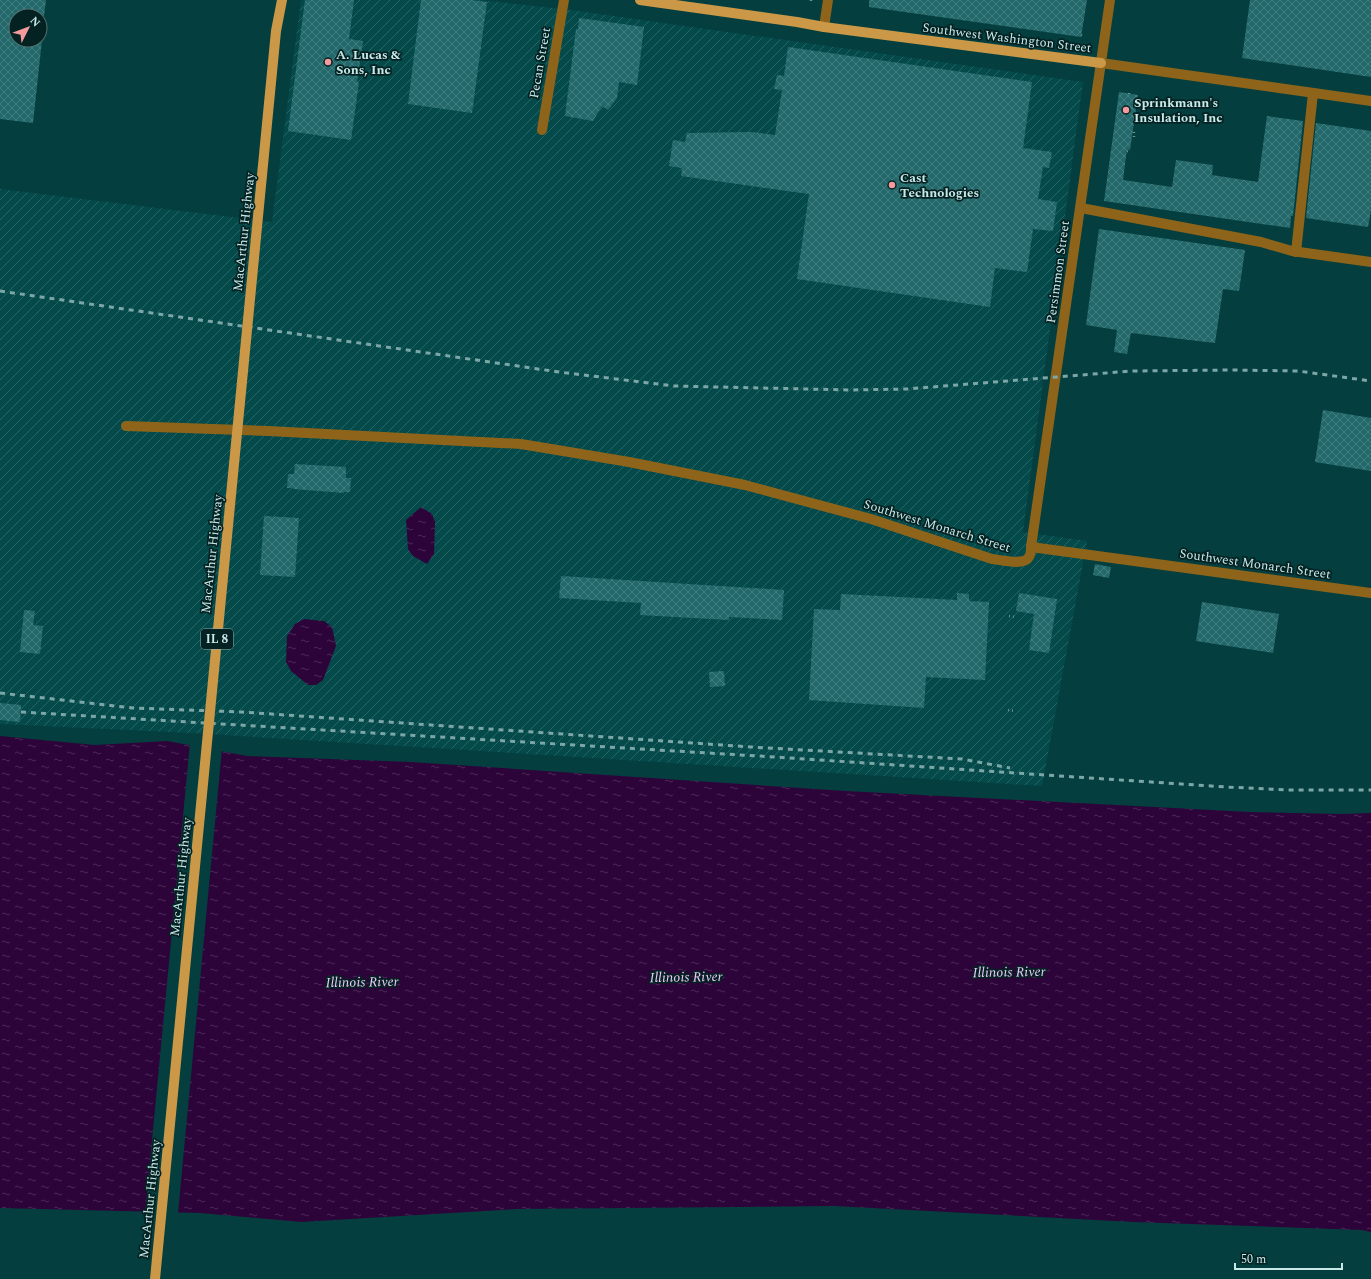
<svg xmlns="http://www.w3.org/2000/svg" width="1371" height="1279" font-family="Spectral,serif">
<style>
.industrial{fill:url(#industrial-furrows)}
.water{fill:url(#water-ripples)}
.pier{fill:#043e3f}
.building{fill:url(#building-cross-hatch)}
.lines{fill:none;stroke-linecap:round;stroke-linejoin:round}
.path{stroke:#659293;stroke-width:2.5;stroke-dasharray:1 3;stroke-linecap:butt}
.minor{stroke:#8d6419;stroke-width:10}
.major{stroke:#ca9847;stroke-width:10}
.rail{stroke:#7da7a7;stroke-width:3;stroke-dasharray:5 5;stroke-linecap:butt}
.major-bridge{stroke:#ca9847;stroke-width:10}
.poi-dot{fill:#f59b9e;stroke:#052223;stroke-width:1.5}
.labels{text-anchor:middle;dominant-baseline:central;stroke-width:3.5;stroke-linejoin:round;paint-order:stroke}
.shield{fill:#052223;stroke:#8eadae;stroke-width:1}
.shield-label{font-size:12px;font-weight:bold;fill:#c9e9e9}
.street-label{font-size:13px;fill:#c9e9e9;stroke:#052223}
.poi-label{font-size:13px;font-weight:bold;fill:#c9e9e9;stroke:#052223;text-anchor:start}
.water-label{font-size:14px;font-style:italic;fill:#edc8fa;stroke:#052223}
</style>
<defs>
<pattern id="industrial-furrows" width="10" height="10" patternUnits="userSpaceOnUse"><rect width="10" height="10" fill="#044a4b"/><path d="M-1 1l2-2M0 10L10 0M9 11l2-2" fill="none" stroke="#276465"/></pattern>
<pattern id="water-ripples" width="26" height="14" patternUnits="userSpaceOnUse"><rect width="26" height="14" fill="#2d0439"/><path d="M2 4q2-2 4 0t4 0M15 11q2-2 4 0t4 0" fill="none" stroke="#4a2956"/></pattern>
<pattern id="building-cross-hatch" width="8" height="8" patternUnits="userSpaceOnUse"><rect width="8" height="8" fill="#23696b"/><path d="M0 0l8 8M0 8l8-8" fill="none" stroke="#427e80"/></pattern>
</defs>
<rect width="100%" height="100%" fill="#043e3f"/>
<!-- industrial -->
<polygon class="industrial" points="301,0 482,0 571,10 1083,82 1023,532 1087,541 1042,786 191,733 0,724 0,189 272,222"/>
<!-- water -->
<g class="water">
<polygon points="421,507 432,514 435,522 434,554 427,564 413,556 408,549 406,520"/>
<polygon points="304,619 324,621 332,627 336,646 323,680 316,685 308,685 291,671 286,662 287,636 295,624"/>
<polygon points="0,736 95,745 167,741 247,756 411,762 846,791 1250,812 1343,814 1371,813 1371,1232 1362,1230 1133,1222 834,1206 517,1209 301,1222 200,1213 0,1208"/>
</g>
<!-- pier -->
<polygon class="pier" points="190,743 222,749 185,1139 178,1214 145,1213"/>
<!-- building -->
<g class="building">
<polygon points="0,0 46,0 44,16 16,16 16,40 42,40 33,123 0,119"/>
<polygon points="305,0 354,0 349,39 363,41 357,82 359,82 351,140 288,131"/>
<polygon points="421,0 471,0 487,2 472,113 408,104"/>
<polygon points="869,0 1087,0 1081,37 869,7"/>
<polygon points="1250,0 1371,0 1371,77 1242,58"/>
<polygon points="579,18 644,27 637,85 619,82 617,98 608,110 602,106 593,121 565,116 576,29 578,29"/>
<polygon points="788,47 1032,82 1023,148 1052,152 1049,168 1043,167 1038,199 1057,202 1053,231 1033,229 1027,272 995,268 990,307 797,279 809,194 681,176 682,168 669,166 673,140 685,142 687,133 752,132 775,135 782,90 774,89 777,75 784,76"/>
<polygon points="1119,92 1138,95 1130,150 1127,149 1123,180 1172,187 1176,160 1213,165 1212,175 1258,182 1267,116 1303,121 1293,216 1291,216 1290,228 1104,201"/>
<polygon points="1316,123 1371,131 1371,210 1368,227 1306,218"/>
<polygon points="1099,229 1245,250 1239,291 1223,289 1215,343 1131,333 1127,354 1114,352 1117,330 1086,325"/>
<polygon points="1323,410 1371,418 1371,471 1315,462"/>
<polygon points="295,464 346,467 346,478 351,478 350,492 344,492 344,493 293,489 293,488 287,488 288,474 294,474"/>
<polygon points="264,516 299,518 295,577 260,575"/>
<polygon points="1095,564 1111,567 1109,578 1093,575"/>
<polygon points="561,576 784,590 782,620 729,617 729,620 640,615 641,603 559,598"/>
<polygon points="957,593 969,594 969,601 989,602 985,680 926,677 924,708 809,700 814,609 840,610 841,594 957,600"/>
<polygon points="1019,593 1057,599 1049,653 1029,650 1034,614 1016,611"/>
<polygon points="1202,602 1279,614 1273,653 1196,641"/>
<polygon points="24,610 35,611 33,625 43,626 40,654 20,652"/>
<polygon points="724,671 725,686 710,687 709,672"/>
<polygon points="0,703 21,705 20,722 0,720"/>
</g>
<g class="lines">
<!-- path -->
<g class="path">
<polyline points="811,0 811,1"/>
<polyline points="1081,35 1083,36"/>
<polyline points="1129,94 1129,91"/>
<polyline points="1136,122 1137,116"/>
<polyline points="1134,137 1134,132"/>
<polyline points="1127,151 1131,152"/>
<polyline points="1009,616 1015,617"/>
<polyline points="1008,710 1015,711"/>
</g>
<!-- minor -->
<g class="minor">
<polyline points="824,27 828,0"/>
<polyline points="1101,63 1371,101"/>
<polyline points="542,130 564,0"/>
<polyline points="1081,208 1261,242 1292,251 1371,262"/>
<polyline points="1296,252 1313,93"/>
<path d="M 126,426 L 268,431 L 521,444 L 629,462 L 745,485 L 871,519 L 992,559 C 1001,560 1024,566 1029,557 C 1031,554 1031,550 1031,547 L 1110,0"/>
<polyline points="1031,547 1371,593"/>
</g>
<!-- major -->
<polyline class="major" points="640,0 797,22 824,27 1101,63"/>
<!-- rail -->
<g class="rail">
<polyline points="0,291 559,372 674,386 851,390 907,389 1131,371 1231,370 1298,371 1371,381"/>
<polyline points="0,693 133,708 242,712 751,747 962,759 1010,768"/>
<polyline points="21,712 775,757 1226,787 1287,790 1371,790"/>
</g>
<!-- major-bridge -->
<polyline class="major-bridge" points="155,1279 276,31 282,0"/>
</g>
<!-- markers -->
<g class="poi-dot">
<circle cx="328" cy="62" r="4"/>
<circle cx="1126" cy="110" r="4"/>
<circle cx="892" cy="185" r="4"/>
</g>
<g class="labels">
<!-- shield labels -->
<rect class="shield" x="201" y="629" width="32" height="20" rx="3"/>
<g class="shield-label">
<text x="217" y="639">IL 8</text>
</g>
<!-- street labels -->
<g class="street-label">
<text transform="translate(1007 38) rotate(7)">Southwest Washington Street</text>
<text transform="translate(540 63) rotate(-80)">Pecan Street</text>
<text transform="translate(244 232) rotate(-84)">MacArthur Highway</text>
<text transform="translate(1058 272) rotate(-82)">Persimmon Street</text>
<text transform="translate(937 526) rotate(17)">Southwest Monarch Street</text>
<text transform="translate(212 554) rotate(-84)">MacArthur Highway</text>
<text transform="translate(1255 564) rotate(8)">Southwest Monarch Street</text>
<text transform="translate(181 877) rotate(-84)">MacArthur Highway</text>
<text transform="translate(150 1199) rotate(-84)">MacArthur Highway</text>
</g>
<!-- poi labels -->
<g class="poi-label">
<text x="336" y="55">A. Lucas &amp;<tspan x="336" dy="15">Sons, Inc</tspan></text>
<text x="1134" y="103">Sprinkmann's<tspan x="1134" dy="15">Insulation, Inc</tspan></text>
<text x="900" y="178">Cast<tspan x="900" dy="15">Technologies</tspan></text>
</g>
<!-- water labels -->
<g class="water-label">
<text transform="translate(1009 972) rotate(-1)">Illinois River</text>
<text transform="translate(686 977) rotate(-1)">Illinois River</text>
<text transform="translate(362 982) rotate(-1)">Illinois River</text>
</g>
</g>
<!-- north arrow -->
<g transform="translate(28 28) rotate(48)"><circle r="19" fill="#052223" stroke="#537272"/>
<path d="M0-3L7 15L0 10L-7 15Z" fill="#f59b9e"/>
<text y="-6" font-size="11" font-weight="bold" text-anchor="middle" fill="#c9e9e9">N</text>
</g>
<!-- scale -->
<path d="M1235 1263v6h107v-6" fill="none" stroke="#c9e9e9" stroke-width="2"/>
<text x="1241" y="1263" font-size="12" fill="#c9e9e9" stroke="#052223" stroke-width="3" paint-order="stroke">50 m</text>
</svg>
